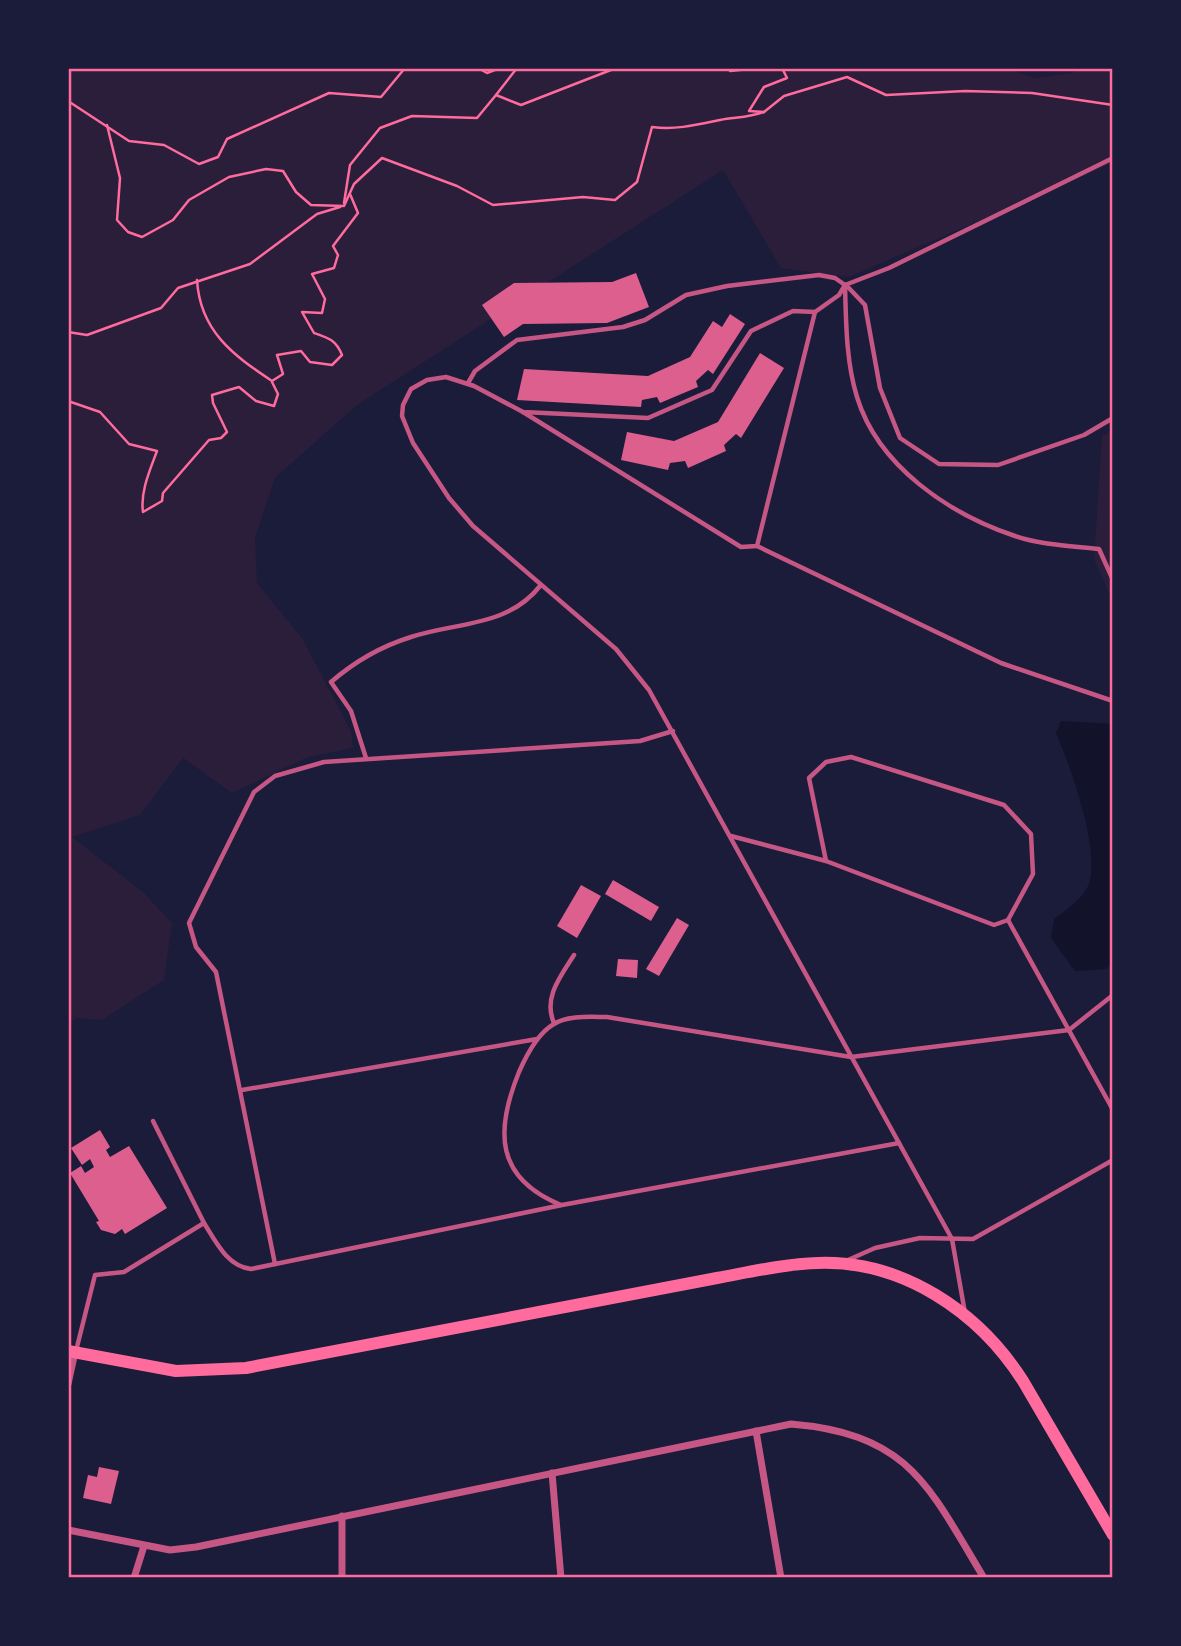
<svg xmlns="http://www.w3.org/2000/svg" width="1181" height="1646" font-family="Literata,serif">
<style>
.green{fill:#2a1e3b}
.water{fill:#12122b}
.building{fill:#dd5f8e}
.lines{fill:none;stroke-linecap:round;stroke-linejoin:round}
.path{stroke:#ff6b9d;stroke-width:2.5}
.service{stroke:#c65784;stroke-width:4.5}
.minor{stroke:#c65784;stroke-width:7}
.secondary{stroke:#ff6b9d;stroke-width:12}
.neatline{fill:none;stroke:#ff6b9d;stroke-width:2.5}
</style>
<rect width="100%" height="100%" fill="#1b1b3a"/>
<!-- green -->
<g class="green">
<polygon points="68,68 1005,68 1036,78 1072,73 1081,68 1113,68 1113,163 849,277 781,268 723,170 357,405 275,478 255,538 257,583 302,638 351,731 353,748 308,757 232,793 183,758 140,815 72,837 143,892 172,923 164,980 102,1020 76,1018 68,1024"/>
<polygon points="1113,430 1113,602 1094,559 1102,436"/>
</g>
<!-- water -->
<path class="water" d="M 1061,721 L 1113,724 L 1113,963 L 1106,969 L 1075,971 L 1051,938 L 1054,919 C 1066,910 1087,896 1090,880 C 1098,843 1071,768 1056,733 Z"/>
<!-- building -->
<g class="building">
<polygon points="636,273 649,307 607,323 523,324 504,337 482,305 514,283 612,282"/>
<polygon points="730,314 745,324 713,374 708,370 696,381 698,387 660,403 657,397 642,400 641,407 517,400 524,369 648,376 690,357 713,321 722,327"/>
<polygon points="760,353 784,368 741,438 736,434 724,445 726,451 688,468 685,461 670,463 668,470 621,460 627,432 674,441 718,422"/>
<polygon points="613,880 659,907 651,921 605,894"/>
<polygon points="581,885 601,896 577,938 557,926"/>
<polygon points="677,918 689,925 659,976 646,969"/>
<polygon points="618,959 638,960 637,978 616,976"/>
<polygon points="100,1130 110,1147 106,1150 110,1157 129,1146 167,1208 125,1234 122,1229 115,1234 101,1230 96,1222 99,1221 70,1173 81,1166 85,1173 94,1167 90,1159 82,1165 71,1148"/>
<polygon points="99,1467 119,1471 111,1504 83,1498 88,1475 97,1477"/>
</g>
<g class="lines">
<!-- path -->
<g class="path">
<polyline points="241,68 257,68"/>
<polyline points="478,68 487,73 500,68"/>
<polyline points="517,68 496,95 521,105 616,68"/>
<polyline points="732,68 730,71 759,68"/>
<polyline points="782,68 787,78 764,87 749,111 764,112 784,96 847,77 886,95 965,91 1032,93 1113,105"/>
<polyline points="68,101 129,141 164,145 199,164 218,157 227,139 329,93 381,97 405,68"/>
<path d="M 107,125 L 120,178 L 117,220 L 128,232 L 142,237 L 173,220 L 189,200 L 229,177 L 266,169 L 283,171 L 296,192 L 311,205 L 344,206 L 354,184 L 382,158 L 457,186 L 493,205 L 583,197 L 615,200 L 637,182 L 652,127 C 676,130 696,125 720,120 C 736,117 748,118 764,112"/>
<polyline points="344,203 350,165 380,128 412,116 477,118 496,95"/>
<path d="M 197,280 C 200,331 233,355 272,381 L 283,374 L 277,355 L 301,351 L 310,362 L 332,365 L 342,355 C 336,340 329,338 314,333 L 302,312 L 322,313 L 325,299 L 312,274 L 334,268 L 338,255 L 333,246 L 358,213 L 350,194"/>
<polyline points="68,332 87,335 161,308 178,288 250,264 317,214 340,207"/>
<path d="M 68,401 L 100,412 L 129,444 L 157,451 C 150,470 140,492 143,512 L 162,501 L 163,493 L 209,440 L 221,438 L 227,432 L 213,403 L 212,395 L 239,387 L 256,401 L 274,406 L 278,394 L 272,382"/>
</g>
<!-- service -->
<g class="service">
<path d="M 845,285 C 846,321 846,362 857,397 C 878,466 949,514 1015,536 C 1041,545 1072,546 1099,549 L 1113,580"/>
<polyline points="845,285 889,268 1113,158"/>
<polyline points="846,285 865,305 880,388 900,438 939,464 998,465 1084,435 1113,418"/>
<polyline points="468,383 475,371 517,340 623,327 645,320 686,295 727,286 819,275 835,278 845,285 839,295 815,312 793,311 751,331 712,390 648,418 523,412 474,386 446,377 427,380 411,389 403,405 402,416 413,443 449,498 473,526 616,649 649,690 952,1239 965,1313"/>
<polyline points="523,412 741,547 757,546 815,312"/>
<polyline points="757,546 1001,663 1113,701"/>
<path d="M 366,758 L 351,711 L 331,682 C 353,663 382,646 411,637 C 456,622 508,627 540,586"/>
<polyline points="731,836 826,861 994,925 1008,920 1113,1110"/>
<polyline points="826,861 809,778 826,762 851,757 1004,805 1031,834 1033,874 1008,920"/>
<path d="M 554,1023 C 543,998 560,977 574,955"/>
<polyline points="242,1090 537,1039"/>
<polyline points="153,1121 204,1223"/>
<path d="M 561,1205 C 495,1178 495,1131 519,1072 C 526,1056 538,1033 554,1024 C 568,1015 591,1017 607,1017 L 851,1057 L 1069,1030 L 1113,995"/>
<polyline points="848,1260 875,1248 920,1238 973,1239 1113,1160"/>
<polyline points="275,1264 216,972 196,947 189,923 254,792 275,776 324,762 640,741 673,731"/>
<path d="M 76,1351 L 95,1275 L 124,1272 L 204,1223 C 216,1242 227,1266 251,1269 L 562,1205 L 899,1143"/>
</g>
<!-- minor -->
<g class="minor">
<polyline points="68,1384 75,1352"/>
<polyline points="756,1431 781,1578"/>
<polyline points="552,1473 561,1578"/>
<polyline points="342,1516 342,1578"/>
<path d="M 68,1530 L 170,1550 L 196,1547 L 791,1424 C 909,1434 928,1485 984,1578"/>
<polyline points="134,1578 144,1546"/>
</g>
<!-- secondary -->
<path class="secondary" d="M 68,1351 L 176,1371 L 246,1368 L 717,1278 C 750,1272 784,1264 818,1263 C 903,1260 979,1312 1023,1381 L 1113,1535"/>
</g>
<!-- border -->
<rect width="1181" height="1646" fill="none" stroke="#1b1b3a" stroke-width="140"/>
<rect x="70" y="70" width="1041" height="1506" class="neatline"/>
</svg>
